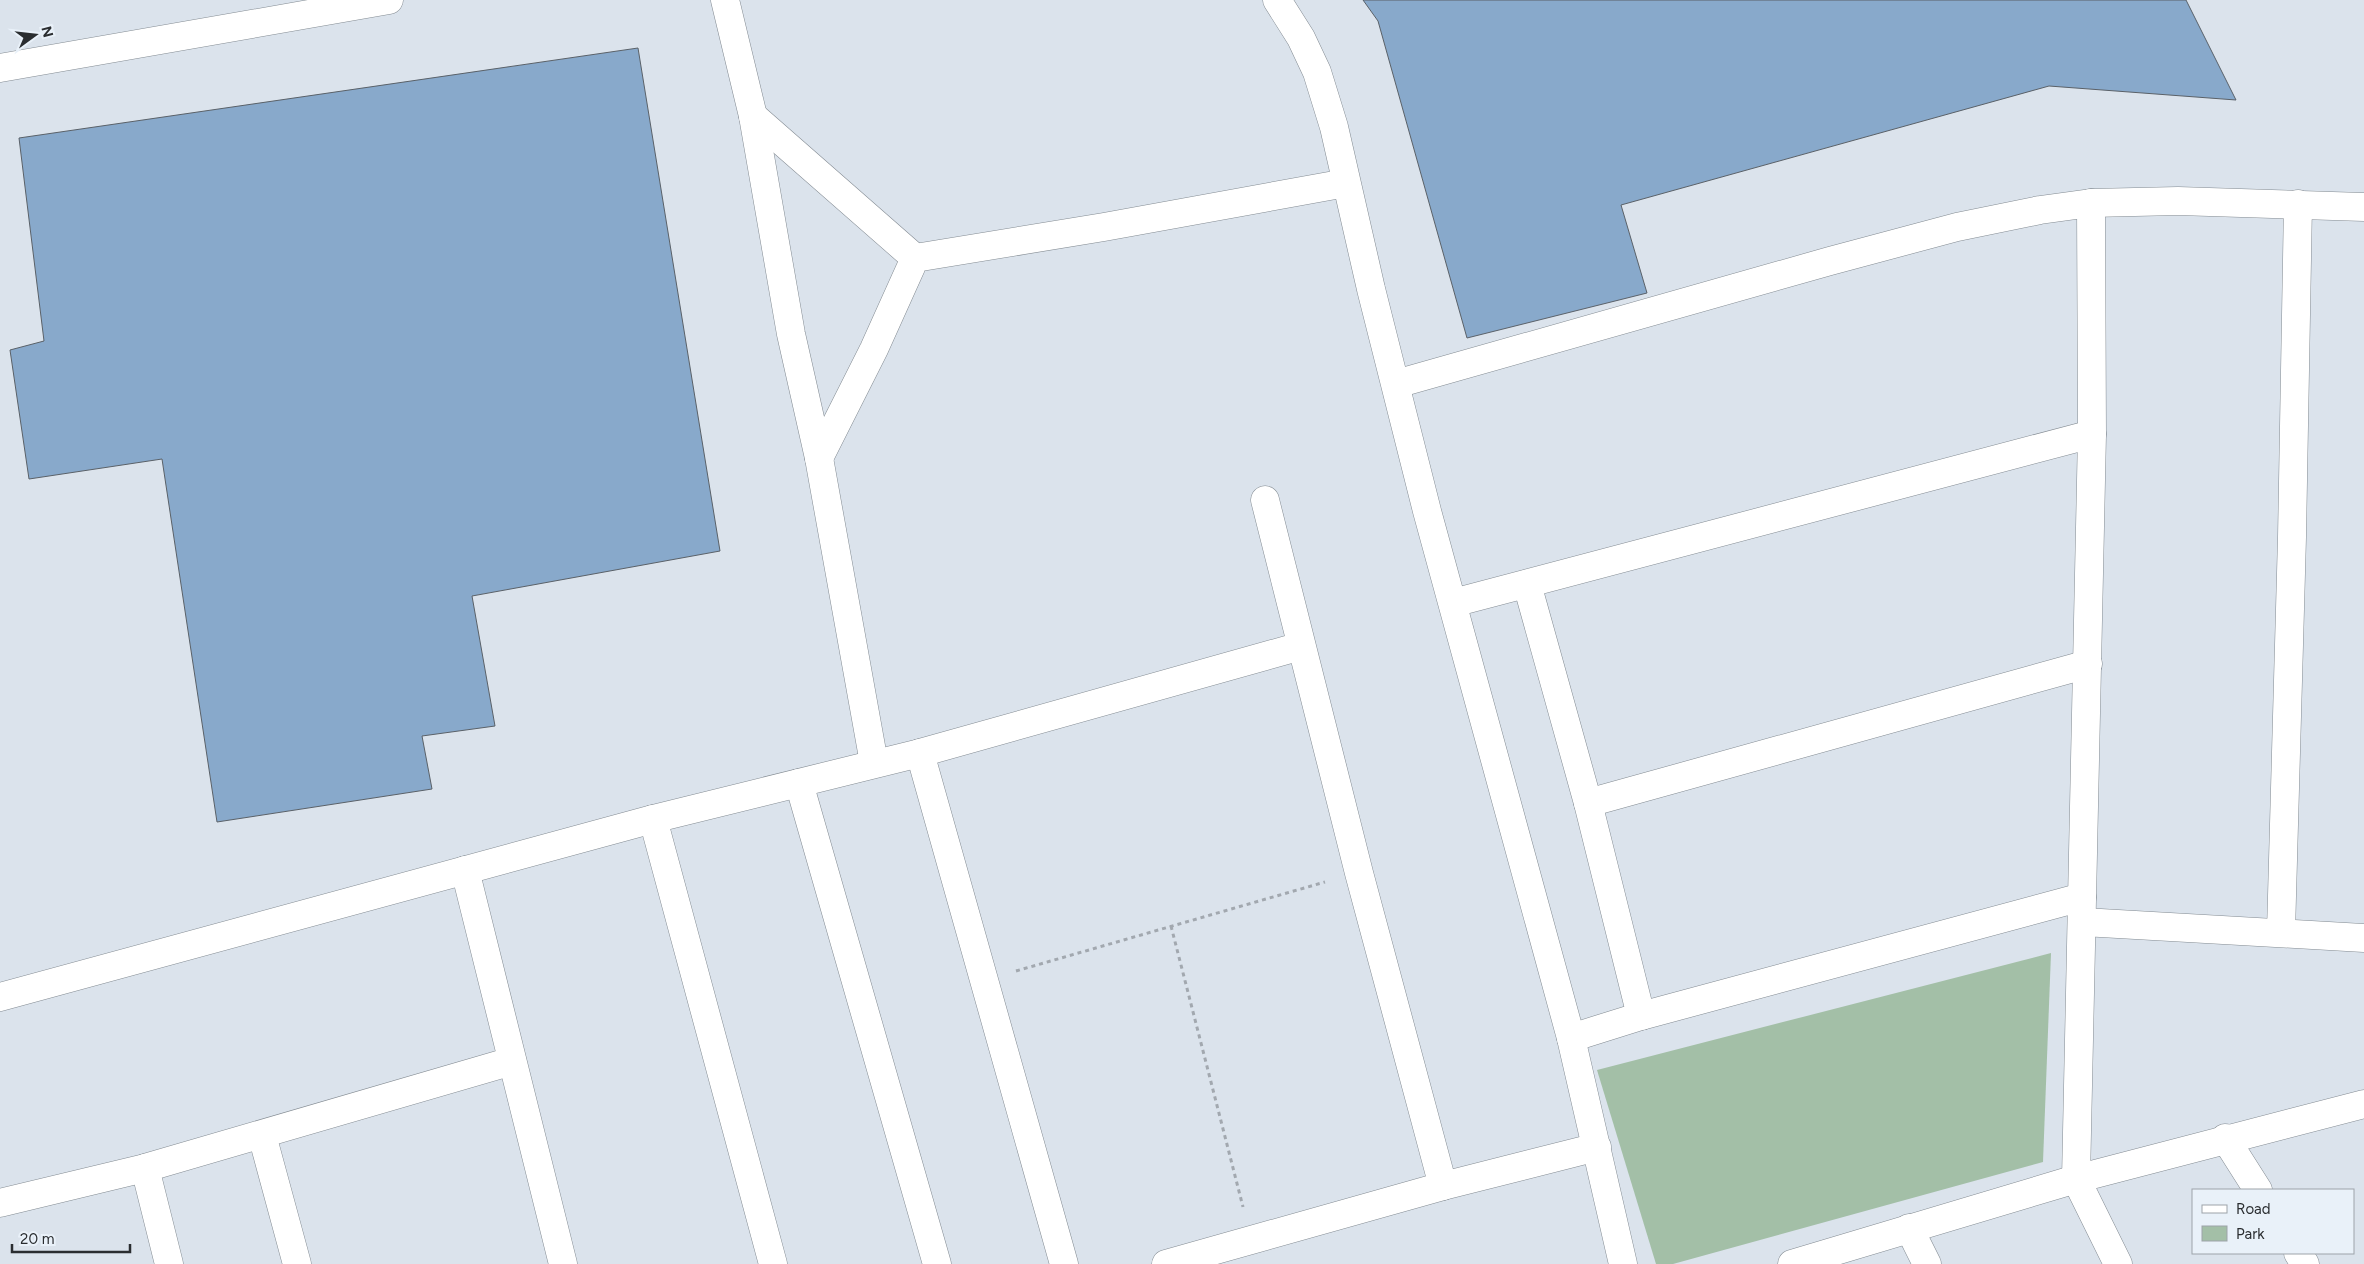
<svg xmlns="http://www.w3.org/2000/svg" width="2364" height="1264" font-family="Figtree,sans-serif">
<style>
.green{fill:#a3bfa7}
.building{fill:#88a9cb;stroke:#5a6168}
.lines{fill:none;stroke-linecap:round;stroke-linejoin:round}
.minor-casing{stroke:#838b92;stroke-width:29}
.path{stroke:#a2a8af;stroke-width:3;stroke-dasharray:4 4;stroke-linecap:butt}
.minor{stroke:#fff;stroke-width:28}
</style>
<rect width="100%" height="100%" fill="#dbe3ec"/>
<!-- green -->
<polygon class="green" points="2051,953 2043,1162 1673,1264 1656,1264 1597,1070"/>
<!-- building -->
<g class="building">
<polygon points="1363,0 2186,0 2236,100 2049,86 1621,205 1647,293 1467,338 1378,21"/>
<polygon points="638,48 720,551 472,596 495,726 422,736 432,789 217,822 162,459 29,479 10,350 44,341 19,138"/>
</g>
<g class="lines">
<!-- minor casing -->
<g class="minor-casing">
<g id="minor">
<polyline points="725,0 753,116 791,334 819,458 874,763"/>
<polyline points="1277,0 1301,38 1317,72 1334,127 1371,289 1427,511 1571,1038 1623,1264"/>
<polyline points="0,68 389,0"/>
<polyline points="753,116 915,258"/>
<polyline points="2091,203 2092,434 2076,1179 2118,1264"/>
<polyline points="1396,384 1830,261 1957,227 2040,210 2091,203 2178,201 2364,207"/>
<polyline points="819,458 874,349 915,258 1104,227 1346,183"/>
<polyline points="1265,500 1359,873 1443,1186"/>
<polyline points="1527,584 1588,803 1641,1016"/>
<polyline points="1453,603 2092,434"/>
<polyline points="920,753 1064,1264"/>
<polyline points="799,783 937,1264"/>
<polyline points="1588,803 2088,664"/>
<polyline points="653,819 773,1264"/>
<polyline points="465,870 563,1264"/>
<polyline points="2083,922 2364,938"/>
<polyline points="2281,932 2292,537 2298,204"/>
<polyline points="0,997 653,819 920,753 1301,646"/>
<polyline points="1571,1038 1641,1016 2082,897"/>
<polyline points="262,1135 297,1264"/>
<polyline points="2225,1138 2258,1190"/>
<polyline points="145,1168 169,1264"/>
<polyline points="0,1203 145,1168 512,1061"/>
<polyline points="1909,1228 1927,1264"/>
<polyline points="2298,1253 2305,1264"/>
<polyline points="1166,1264 1443,1186 1597,1147"/>
<polyline points="1792,1264 2076,1179 2364,1104"/>
</g>
</g>
<!-- path -->
<g class="path">
<polyline points="1171,926 1243,1207"/>
<polyline points="1016,971 1325,882"/>
</g>
<!-- minor -->
<use href="#minor" class="minor"/>
</g>
<!-- legend -->
<rect x="2192" y="1189" width="162" height="65" fill="#e9f1f9" stroke="#9da3a9"/>
<rect x="2202" y="1205" width="25" height="8" fill="#ffffff" stroke="#9da3a9"/>
<text x="2236" y="1214" font-size="15" fill="#2a2d30">Road</text>
<rect x="2202" y="1226" width="25" height="15" fill="#a3bfa7" stroke="#9da3a9"/>
<text x="2236" y="1239" font-size="15" fill="#2a2d30">Park</text>
<!-- north arrow -->
<g transform="translate(35 35) rotate(75)" stroke="#e9f1f9" stroke-width="4" paint-order="stroke">
<path d="M0-4L9 19L0 12L-9 19Z" fill="#2a2d30"/>
<text y="-8" font-size="14" font-weight="bold" text-anchor="middle" fill="#2a2d30">N</text>
</g>
<!-- scale -->
<path d="M12 1244v8h118v-8" fill="none" stroke="#2a2d30" stroke-width="2.5"/>
<text x="20" y="1244" font-size="15" fill="#2a2d30" stroke="#e9f1f9" stroke-width="4" paint-order="stroke">20 m</text>
</svg>
